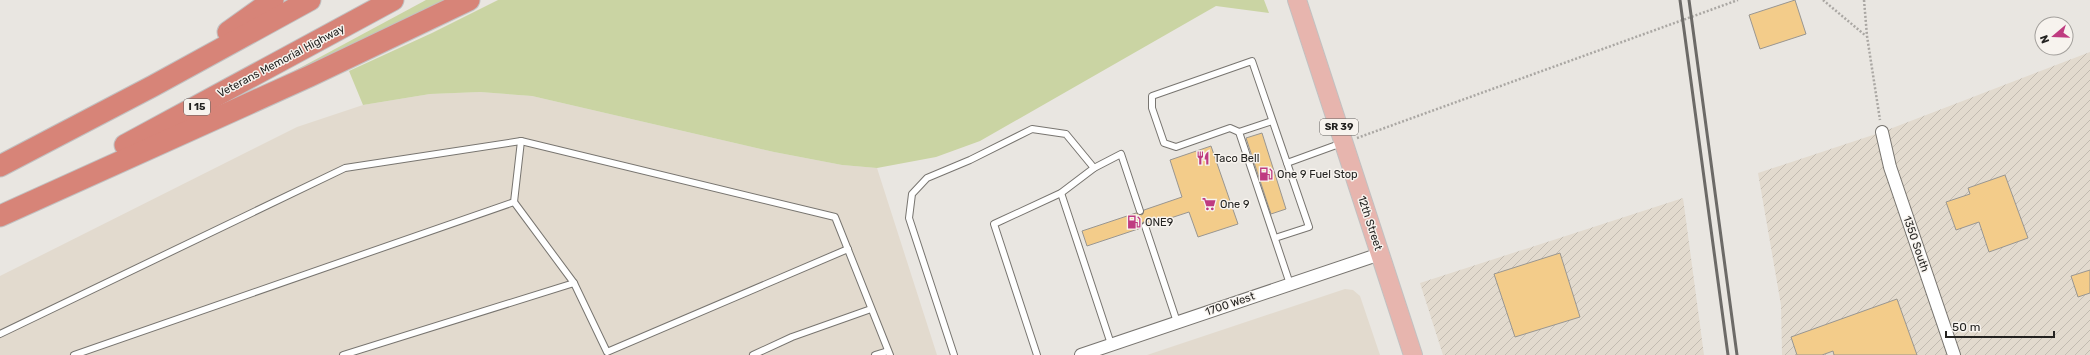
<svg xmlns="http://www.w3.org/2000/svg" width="2090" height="355" font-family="Rubik,sans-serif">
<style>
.built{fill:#e2dace}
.industrial{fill:url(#industrial-furrows)}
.green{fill:#cad4a3}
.building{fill:#f3cc8a;stroke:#999691}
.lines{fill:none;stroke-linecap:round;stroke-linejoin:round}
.lane-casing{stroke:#787570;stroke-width:8}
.street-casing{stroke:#787570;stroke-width:14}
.primary-casing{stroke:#c2c1c1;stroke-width:20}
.highway-casing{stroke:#c2c1c1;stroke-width:23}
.path{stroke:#aaa7a3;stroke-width:2.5;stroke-dasharray:2 2;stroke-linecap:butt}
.lane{stroke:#fff;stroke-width:6}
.street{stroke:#fff;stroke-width:12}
.primary{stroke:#e7b5ae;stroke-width:18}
.highway{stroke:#d78478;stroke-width:21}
.rail{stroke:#6c6a67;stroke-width:3}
.labels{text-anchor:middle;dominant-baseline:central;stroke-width:3;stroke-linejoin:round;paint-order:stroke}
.shield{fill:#f7f3ee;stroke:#63615e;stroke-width:1}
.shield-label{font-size:10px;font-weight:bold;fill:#242321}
.street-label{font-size:11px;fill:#242321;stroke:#f7f3ee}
.poi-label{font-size:11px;fill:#242321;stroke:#f7f3ee;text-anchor:start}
</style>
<defs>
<pattern id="industrial-furrows" width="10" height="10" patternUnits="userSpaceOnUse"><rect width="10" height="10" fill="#e2dace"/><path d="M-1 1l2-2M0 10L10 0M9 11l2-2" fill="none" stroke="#c2bbb1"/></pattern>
</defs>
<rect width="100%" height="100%" fill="#e9e6e1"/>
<!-- built -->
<g class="built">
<polygon points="480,92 532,96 774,152 842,165 877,168 937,355 0,355 0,276 297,127 363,105 430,94"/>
<polygon points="1345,289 1353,290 1360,296 1380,355 1147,355"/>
</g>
<!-- industrial -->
<g class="industrial">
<polygon points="2090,52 2090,355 1782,355 1781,305 1758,173 1882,132"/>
<polygon points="1683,198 1704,355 1443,355 1420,283"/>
</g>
<!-- green -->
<g class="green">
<polygon points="426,0 448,0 287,76 296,70"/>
<polygon points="498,0 1264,0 1269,13 1216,6 980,141 936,157 877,168 842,165 774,152 532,96 480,92 430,94 363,105 349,71 432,33"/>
</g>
<!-- building -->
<g class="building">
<polygon points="1795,0 1806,34 1760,49 1749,15"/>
<polygon points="1262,133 1286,209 1271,214 1246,138"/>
<polygon points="1211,146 1238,224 1198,237 1189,212 1149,225 1148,222 1143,222 1141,228 1087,246 1082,231 1136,213 1142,215 1144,210 1182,197 1170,160"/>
<polygon points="2005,175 2028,238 1989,252 1979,222 1956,230 1946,202 1970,194 1968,188"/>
<polygon points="1560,253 1580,317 1515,337 1494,274"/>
<polygon points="2090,270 2090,293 2078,297 2071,276"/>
<polygon points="1897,299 1917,355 1834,355 1833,351 1822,355 1797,355 1791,337"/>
</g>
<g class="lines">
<!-- lane casing -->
<g class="lane-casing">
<g id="lane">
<polyline points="1272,121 1239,132 1290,284"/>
<polyline points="1239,132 1230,128 1176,147 1164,143 1152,108 1152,96 1252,61 1309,227 1275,238"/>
<polyline points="1287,163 1342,143"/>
<polyline points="1061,193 1111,344"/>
<polyline points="514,202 574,283"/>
<polyline points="1145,226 1177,322"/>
<polyline points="0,334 345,168 521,141 835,217 890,355"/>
<polyline points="74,355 514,202 521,141"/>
<polyline points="343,355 574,283 607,352 848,249"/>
<polyline points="753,355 792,337 871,309"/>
<polyline points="875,355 888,351"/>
<polyline points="954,355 909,218 912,194 927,178 970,160 1032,129 1066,134 1094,168"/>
<polyline points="1037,355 994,224 1061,193 1094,168 1121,154 1140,211"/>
</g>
</g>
<!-- street casing -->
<g class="street-casing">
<g id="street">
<polyline points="1882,132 1890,167 1954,355"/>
<polyline points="1081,355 1380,254"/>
</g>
</g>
<!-- primary casing -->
<g class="primary-casing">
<polyline id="primary" points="1297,0 1413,355"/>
</g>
<!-- highway casing -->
<g class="highway-casing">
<g id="highway">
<polyline points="228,32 273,0"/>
<polyline points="125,145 393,0"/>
<polyline points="0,166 153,86 310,0"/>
<polyline points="0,216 310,76 469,0"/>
</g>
</g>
<!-- path -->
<g class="path">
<polyline points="1823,0 1866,36"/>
<polyline points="1864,0 1867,36 1880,120"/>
<polyline points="1357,138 1738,0"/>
</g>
<!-- lane -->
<use href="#lane" class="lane"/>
<!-- street -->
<use href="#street" class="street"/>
<!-- primary -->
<use href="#primary" class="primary"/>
<!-- highway -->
<use href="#highway" class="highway"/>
<!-- rail -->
<g class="rail">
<polyline points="1680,0 1728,355"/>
<polyline points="1689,0 1737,355"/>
</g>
</g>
<!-- icons -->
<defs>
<g id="restaurant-bare" transform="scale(1.08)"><path d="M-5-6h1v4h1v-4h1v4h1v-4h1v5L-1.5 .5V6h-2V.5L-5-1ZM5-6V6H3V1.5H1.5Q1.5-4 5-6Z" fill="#bf3b80" stroke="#f7f3ee" stroke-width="2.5" paint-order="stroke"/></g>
<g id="fuel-bare" transform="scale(1.08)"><path d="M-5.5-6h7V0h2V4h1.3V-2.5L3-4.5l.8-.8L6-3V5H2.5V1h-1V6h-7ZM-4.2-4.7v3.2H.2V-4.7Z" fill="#bf3b80" stroke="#f7f3ee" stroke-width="2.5" paint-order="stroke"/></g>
<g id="supermarket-bare" transform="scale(1.08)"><path d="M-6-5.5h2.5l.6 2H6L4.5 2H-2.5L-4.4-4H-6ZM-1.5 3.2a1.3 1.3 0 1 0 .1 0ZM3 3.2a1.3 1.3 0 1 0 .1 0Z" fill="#bf3b80" stroke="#f7f3ee" stroke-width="2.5" paint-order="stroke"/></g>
</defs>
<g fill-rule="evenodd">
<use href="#restaurant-bare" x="1203" y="158"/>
<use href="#fuel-bare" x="1266" y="174"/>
<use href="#supermarket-bare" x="1209" y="204"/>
<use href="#fuel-bare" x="1134" y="222"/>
</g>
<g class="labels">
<!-- shield labels -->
<g class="shield">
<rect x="184" y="99" width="26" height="16" rx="3"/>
<rect x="1320" y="119" width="38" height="16" rx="3"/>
</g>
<g class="shield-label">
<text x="197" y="107">I 15</text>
<text x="1339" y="127">SR 39</text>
</g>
<!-- street labels -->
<g class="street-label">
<text transform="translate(281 61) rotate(-28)">Veterans Memorial Highway</text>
<text transform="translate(1370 223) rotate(72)">12th Street</text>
<text transform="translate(1916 244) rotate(71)">1350 South</text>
<text transform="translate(1230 304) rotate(-19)">1700 West</text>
</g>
<!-- poi labels -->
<g class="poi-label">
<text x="1214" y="158">Taco Bell</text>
<text x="1277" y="174">One 9 Fuel Stop</text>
<text x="1220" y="204">One 9</text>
<text x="1145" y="222">ONE9</text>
</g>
</g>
<!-- north arrow -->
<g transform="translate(2054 36) rotate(251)"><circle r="19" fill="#f7f3ee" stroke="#a3a09c"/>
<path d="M0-3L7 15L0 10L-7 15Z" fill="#bf3b80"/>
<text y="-6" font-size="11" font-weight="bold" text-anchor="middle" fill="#242321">N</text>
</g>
<!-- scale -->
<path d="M1946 331v6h108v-6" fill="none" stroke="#242321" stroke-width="2"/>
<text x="1952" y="331" font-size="12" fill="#242321" stroke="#f7f3ee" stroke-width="3" paint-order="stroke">50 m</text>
</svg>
